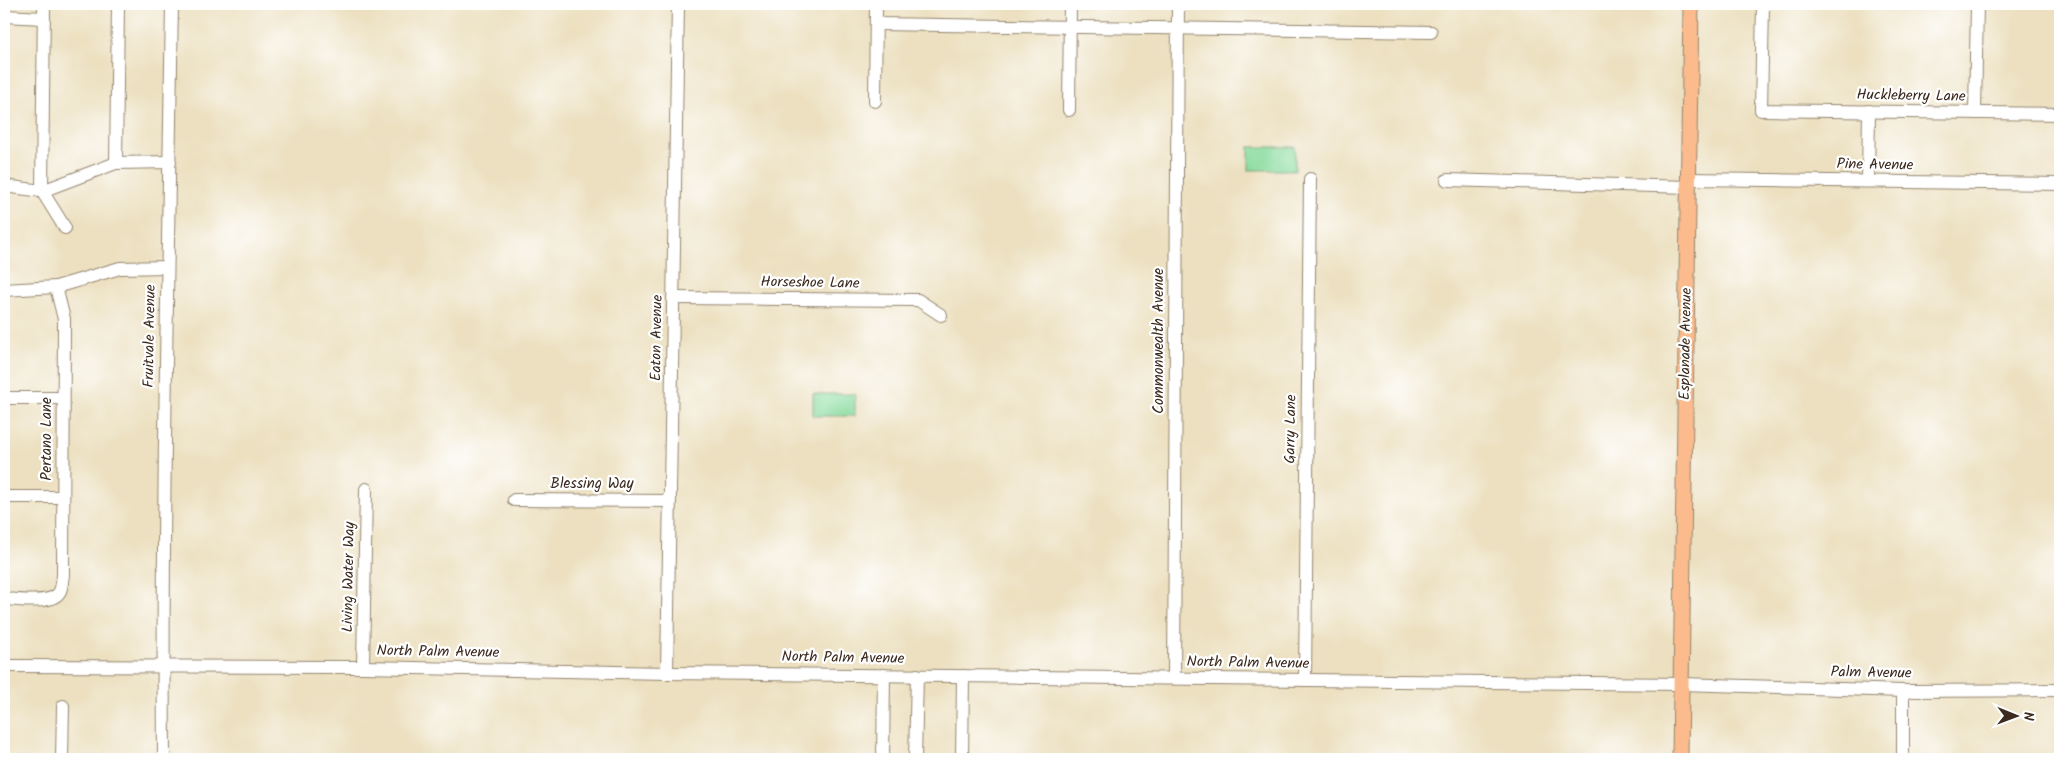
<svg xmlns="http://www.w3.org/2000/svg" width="2064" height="763" font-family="Kalam,sans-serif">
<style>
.green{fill:#86da9c;stroke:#60825d}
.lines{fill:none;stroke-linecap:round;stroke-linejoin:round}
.minor-casing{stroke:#94856f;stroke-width:14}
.major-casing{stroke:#94856f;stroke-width:17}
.minor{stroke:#fff;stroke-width:12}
.major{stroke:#fbbb8c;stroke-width:15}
.labels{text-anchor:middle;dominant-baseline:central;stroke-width:4.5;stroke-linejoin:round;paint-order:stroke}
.street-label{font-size:15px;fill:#3b2a1e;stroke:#fff}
</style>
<rect width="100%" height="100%" fill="#fff"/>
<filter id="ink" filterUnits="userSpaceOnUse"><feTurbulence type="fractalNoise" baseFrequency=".02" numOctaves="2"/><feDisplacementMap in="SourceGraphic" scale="10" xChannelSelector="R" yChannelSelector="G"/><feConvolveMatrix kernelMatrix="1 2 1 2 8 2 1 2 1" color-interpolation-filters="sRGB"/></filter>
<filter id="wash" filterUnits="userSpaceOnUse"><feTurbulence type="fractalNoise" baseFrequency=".0096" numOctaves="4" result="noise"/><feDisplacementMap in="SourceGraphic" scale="20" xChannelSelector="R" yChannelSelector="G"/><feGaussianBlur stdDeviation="1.12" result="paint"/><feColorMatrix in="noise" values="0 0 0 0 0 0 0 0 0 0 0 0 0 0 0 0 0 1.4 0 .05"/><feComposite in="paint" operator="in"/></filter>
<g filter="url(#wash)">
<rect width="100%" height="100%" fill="#ece0c0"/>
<!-- green -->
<g class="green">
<rect x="1249" y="147" width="46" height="23"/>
<rect x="813" y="394" width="42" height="22"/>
</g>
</g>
<g filter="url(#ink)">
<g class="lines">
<!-- minor casing -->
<g class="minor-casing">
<g id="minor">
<polyline points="44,4 42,191 65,228"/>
<polyline points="1763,4 1761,110 2060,114"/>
<polyline points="4,16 44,18"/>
<polyline points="876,24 1431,32"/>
<polyline points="875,101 876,4"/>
<polyline points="1069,110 1070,4"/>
<polyline points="1975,113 1977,4"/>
<polyline points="116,163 118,4"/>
<polyline points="1688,179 2060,184"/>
<polyline points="1447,180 1688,187"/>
<polyline points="1868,181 1869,111"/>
<polyline points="4,186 42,191 116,163 170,162"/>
<polyline points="4,290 56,287 120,268 167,267"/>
<polyline points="674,298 918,300 941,315"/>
<polyline points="4,398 63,398"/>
<polyline points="4,497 63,497"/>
<polyline points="514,500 670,501"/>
<path d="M 4,599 C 18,599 53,606 60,591 C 62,587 62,580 63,575 L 64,319 L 56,287"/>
<polyline points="4,666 363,667 667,673 1681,684 1903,691 2060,690"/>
<polyline points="363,667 366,489"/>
<polyline points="667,673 678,4"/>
<polyline points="1174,678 1178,4"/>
<polyline points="1305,680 1310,179"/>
<polyline points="62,759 63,706"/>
<path d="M 164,759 C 162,507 168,256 172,4"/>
<polyline points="883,759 884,675"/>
<polyline points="915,759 917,675"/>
<polyline points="962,759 963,676"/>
<polyline points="1903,759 1903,691"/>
</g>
</g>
<!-- major casing -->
<g class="major-casing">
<polyline id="major" points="1680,759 1691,4"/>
</g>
<!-- minor -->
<use href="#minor" class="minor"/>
<!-- major -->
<use href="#major" class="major"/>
</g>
</g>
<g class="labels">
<!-- street labels -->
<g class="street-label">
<text transform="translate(1911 96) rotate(1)">Huckleberry Lane</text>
<text transform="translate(1875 165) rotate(1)">Pine Avenue</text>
<text transform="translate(810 283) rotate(1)">Horseshoe Lane</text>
<text transform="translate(150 336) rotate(-89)">Fruitvale Avenue</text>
<text transform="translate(657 338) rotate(-89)">Eaton Avenue</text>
<text transform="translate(1159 341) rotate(-90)">Commonwealth Avenue</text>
<text transform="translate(1686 344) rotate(-89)">Esplanade Avenue</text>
<text transform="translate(1291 429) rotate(-89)">Garry Lane</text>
<text transform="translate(47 439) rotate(-90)">Pertano Lane</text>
<text x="592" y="484">Blessing Way</text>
<text transform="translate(349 577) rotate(-89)">Living Water Way</text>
<text transform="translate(438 652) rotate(1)">North Palm Avenue</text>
<text transform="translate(843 658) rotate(1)">North Palm Avenue</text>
<text transform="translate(1248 663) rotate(1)">North Palm Avenue</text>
<text transform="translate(1871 673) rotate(1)">Palm Avenue</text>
</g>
</g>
<!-- margin -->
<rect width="2064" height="763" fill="none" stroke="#fff" stroke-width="20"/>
<!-- north arrow -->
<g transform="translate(2016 716) rotate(91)" stroke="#ffffff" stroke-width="4" paint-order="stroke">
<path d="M0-4L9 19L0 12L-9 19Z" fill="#3b2a1e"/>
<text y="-8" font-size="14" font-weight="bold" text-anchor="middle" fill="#3b2a1e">N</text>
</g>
</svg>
